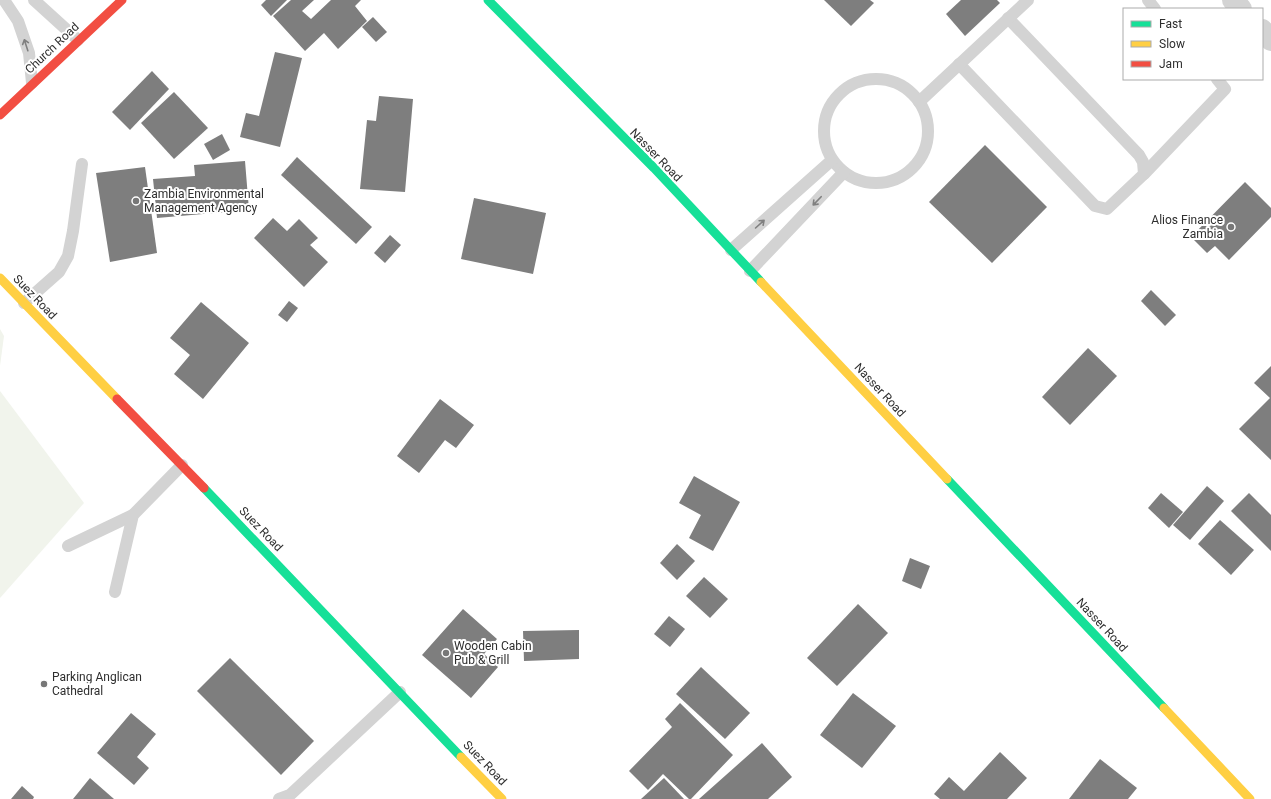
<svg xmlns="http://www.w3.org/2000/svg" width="1271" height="799" font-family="Roboto,sans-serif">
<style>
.green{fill:#f1f4ec}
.building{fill:#7e7e7e}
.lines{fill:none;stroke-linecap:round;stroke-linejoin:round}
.lane{stroke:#d3d3d3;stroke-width:12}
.street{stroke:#d3d3d3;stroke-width:22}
.fast{stroke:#16e098;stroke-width:9}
.slow{stroke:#ffcf43;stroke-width:9}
.jam{stroke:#f24e42;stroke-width:9}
.oneway{stroke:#808080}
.poi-dot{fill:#777;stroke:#fff;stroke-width:1.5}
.labels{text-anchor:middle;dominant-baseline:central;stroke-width:4;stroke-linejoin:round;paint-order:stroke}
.street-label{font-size:12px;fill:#2e2e2e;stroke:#fff}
.poi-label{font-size:12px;fill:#2e2e2e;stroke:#fff;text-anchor:start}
</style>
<rect width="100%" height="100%" fill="#fff"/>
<!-- green -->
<g class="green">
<polygon points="0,329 4,336 0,366"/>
<polygon points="0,391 84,503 0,598"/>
</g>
<!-- building -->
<g class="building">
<polygon points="266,0 287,0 271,16 261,5"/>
<polygon points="291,0 314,0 302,11 311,19 331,0 361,0 355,6 367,21 338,49 324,33 305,51 273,16"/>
<polygon points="824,0 870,0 874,3 851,26"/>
<polygon points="961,0 997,0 1000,3 965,36 946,14"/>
<polygon points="373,17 387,32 376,42 362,27"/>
<polygon points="275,52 302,58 280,147 240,137 246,113 259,116"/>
<polygon points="152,71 169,89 130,130 112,112"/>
<polygon points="174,92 208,128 174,159 141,123"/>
<polygon points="379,96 413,99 405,192 360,189 367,120 376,121"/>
<polygon points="222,134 230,150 213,160 204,144"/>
<polygon points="985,145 1047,207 992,263 929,202"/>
<polygon points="297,157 372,227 356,244 281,175"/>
<polygon points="245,161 249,210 157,218 153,179 195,176 194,165"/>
<polygon points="145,167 157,253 110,262 96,173"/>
<polygon points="1245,182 1271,208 1271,217 1229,260 1215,246 1207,253 1191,237"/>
<polygon points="474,198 546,213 533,274 461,259"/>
<polygon points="273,218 287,231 299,219 318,238 310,245 328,262 304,287 254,238"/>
<polygon points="390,235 401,245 385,263 374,253"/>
<polygon points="1151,290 1176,315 1165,326 1141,301"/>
<polygon points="289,301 298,308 287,322 278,315"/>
<polygon points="201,302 249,343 203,399 174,374 190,355 170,338"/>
<polygon points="1088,348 1117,376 1070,425 1042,397"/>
<polygon points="1271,366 1271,460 1239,429 1270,398 1254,383"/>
<polygon points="440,399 474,425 456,448 445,440 419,473 397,456"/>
<polygon points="694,476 740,502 713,551 689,538 701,515 679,503"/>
<polygon points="1207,486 1224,501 1190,540 1173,525"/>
<polygon points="1161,493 1183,512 1169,528 1148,508"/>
<polygon points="1249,493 1271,515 1271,551 1231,511"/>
<polygon points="1220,520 1254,550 1231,575 1198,544"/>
<polygon points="677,544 695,561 677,580 660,563"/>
<polygon points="910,558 930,566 921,589 902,581"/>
<polygon points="704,577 728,599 710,618 686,596"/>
<polygon points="858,604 888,633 837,686 807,658"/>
<polygon points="463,609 497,639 484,654 498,667 471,698 422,655"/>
<polygon points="669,616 685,629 670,647 654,634"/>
<polygon points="579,630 579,659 524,661 523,631"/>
<polygon points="230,658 314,741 281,775 197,691"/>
<polygon points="701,667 750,713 725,739 676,694"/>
<polygon points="853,693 896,726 862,768 820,735"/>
<polygon points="680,703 733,755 691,799 689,799 663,774 648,790 629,771 672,727 665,719"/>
<polygon points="131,713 156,734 137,757 149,768 134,785 97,753"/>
<polygon points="762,743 792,777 768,799 699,799"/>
<polygon points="1000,752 1027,778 1007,799 940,799 934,794 949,777 964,791"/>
<polygon points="1100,759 1137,788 1128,799 1069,799"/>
<polygon points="90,778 114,799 73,799"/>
<polygon points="664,778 684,799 641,799"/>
<polygon points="22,786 34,797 33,799 11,799"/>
</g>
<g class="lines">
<!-- lane -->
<g class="lane">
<polyline points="4,0 18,21 29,53 32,83"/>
<polyline points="34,0 78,40"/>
<polyline points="1148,0 1155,9"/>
<polyline points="959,64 1095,206 1107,209 1144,174 1143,162 1139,155 1008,18"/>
<circle cx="876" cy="131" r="52"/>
<polyline points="919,102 1028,0"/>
<polyline points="1144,174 1225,89 1217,79"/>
<polyline points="731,250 832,160"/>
<polyline points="750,271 844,172"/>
<polyline points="24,303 59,272 68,256 73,231 82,164"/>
<polyline points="68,546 133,515"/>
<polyline points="115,592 133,515 182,465"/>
<polyline points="279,799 290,795 400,692"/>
</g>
<!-- street -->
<g class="street">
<polyline points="1233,0 1241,9"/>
<polyline points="1262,30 1271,40"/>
</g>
<!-- fast -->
<g class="fast">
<polyline points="488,0 654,168 761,282"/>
<polyline points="947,479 1164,708"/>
<polyline points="204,488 461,757"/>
</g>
<!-- slow -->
<g class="slow">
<polyline points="0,278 117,399"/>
<polyline points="761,282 947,479"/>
<polyline points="1164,708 1250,799"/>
<polyline points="461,757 502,799"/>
</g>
<!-- jam -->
<g class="jam">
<polyline points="0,115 122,0"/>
<polyline points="117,399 204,488"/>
</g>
</g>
<!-- one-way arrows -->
<defs><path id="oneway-shaft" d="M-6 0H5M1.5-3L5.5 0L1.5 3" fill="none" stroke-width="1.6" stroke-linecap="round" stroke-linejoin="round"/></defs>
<g class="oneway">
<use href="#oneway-shaft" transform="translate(26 45) rotate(-108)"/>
<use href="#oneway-shaft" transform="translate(817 201) rotate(134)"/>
<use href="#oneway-shaft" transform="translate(760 224) rotate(-42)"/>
</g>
<!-- markers -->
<g class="poi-dot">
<circle cx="136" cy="201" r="4"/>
<circle cx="1231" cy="227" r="4"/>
<circle cx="446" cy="653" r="4"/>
<circle cx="44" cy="684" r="4"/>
</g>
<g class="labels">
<!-- street labels -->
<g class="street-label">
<text transform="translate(52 48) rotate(-43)">Church Road</text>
<text transform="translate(656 155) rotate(46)">Nasser Road</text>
<text transform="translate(35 297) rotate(46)">Suez Road</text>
<text transform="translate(880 390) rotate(47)">Nasser Road</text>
<text transform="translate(261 529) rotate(46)">Suez Road</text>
<text transform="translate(1102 625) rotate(47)">Nasser Road</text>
<text transform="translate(485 763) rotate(46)">Suez Road</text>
</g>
<!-- poi labels -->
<g class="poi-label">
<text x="144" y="194">Zambia Environmental<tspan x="144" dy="14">Management Agency</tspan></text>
<text x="1223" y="220" text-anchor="end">Alios Finance<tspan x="1223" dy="14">Zambia</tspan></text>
<text x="454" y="646">Wooden Cabin<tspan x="454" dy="14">Pub &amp; Grill</tspan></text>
<text x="52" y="677">Parking Anglican<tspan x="52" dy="14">Cathedral</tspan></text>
</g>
</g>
<!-- legend -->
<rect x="1123" y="8" width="140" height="72" fill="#ffffff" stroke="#ababab"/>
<rect x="1131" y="21" width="20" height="6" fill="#16e098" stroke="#ababab"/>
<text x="1159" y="28" font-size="12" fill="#2e2e2e">Fast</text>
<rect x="1131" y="41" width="20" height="6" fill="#ffcf43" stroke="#ababab"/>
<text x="1159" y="48" font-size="12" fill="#2e2e2e">Slow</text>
<rect x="1131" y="61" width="20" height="6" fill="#f24e42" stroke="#ababab"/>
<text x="1159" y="68" font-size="12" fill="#2e2e2e">Jam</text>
</svg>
